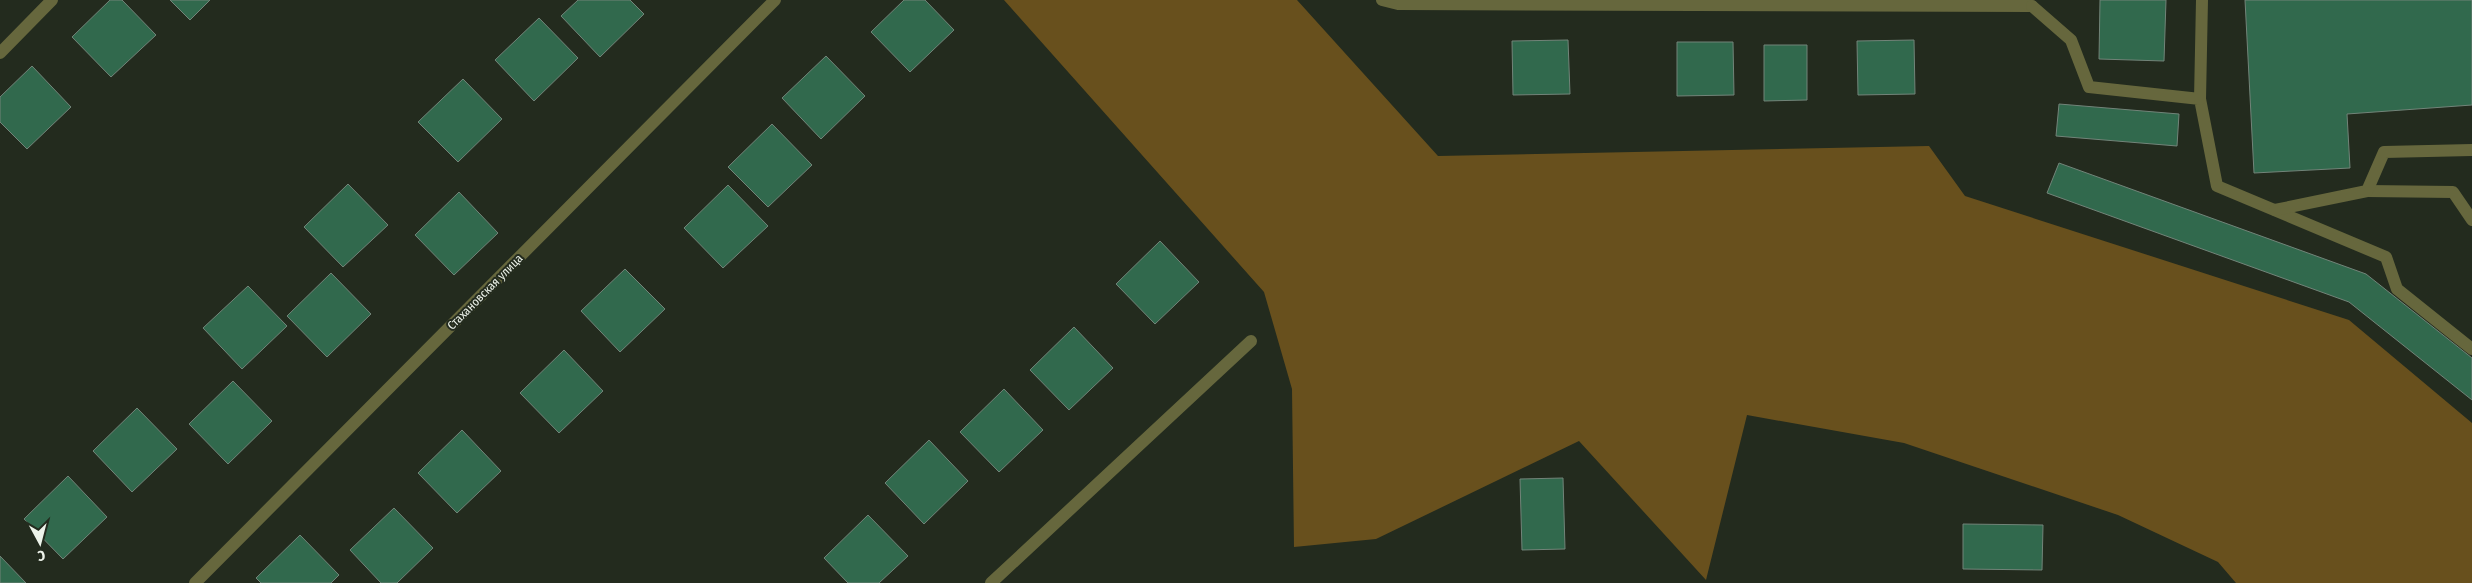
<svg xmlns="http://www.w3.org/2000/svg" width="2472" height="583" font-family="'Fira Sans Condensed',sans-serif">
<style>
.forest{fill:#68501d}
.building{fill:#31694d;stroke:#728479}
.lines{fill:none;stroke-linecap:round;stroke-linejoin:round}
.minor{stroke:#66673d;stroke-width:12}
.labels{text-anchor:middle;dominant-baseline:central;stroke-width:4;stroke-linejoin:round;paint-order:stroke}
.street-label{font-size:12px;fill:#edf3ea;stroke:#232b1e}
</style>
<rect width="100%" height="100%" fill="#232b1e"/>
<!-- forest -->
<polygon class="forest" points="1004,0 1297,0 1438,156 1929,146 1965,196 2349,320 2472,423 2472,583 2236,583 2218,562 2118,515 1904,443 1747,415 1706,580 1579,441 1376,539 1294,547 1292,389 1264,292"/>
<!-- building -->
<g class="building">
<polygon points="110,0 122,0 156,35 111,77 72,37"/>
<polygon points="170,0 210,0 190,20"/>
<polygon points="578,0 630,0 644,14 600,57 561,16"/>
<polygon points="904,0 925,0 954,30 910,72 871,32"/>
<polygon points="2100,0 2166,0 2164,61 2099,59"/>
<polygon points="2245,0 2472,0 2472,105 2347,114 2350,168 2254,173"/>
<polygon points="539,18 578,58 534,101 495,60"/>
<polygon points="1568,40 1570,94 1513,95 1512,41"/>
<polygon points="1914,40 1915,94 1858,95 1857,41"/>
<polygon points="1677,42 1733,42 1734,95 1677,96"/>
<polygon points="1764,45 1807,45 1807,100 1764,101"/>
<polygon points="826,56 865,96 821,139 782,98"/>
<polygon points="32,66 71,107 27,149 0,122 0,97"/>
<polygon points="463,79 502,119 458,162 418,122"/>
<polygon points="2059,104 2179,114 2177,146 2056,136"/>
<polygon points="772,124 812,165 768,207 728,167"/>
<polygon points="2059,163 2366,274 2472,358 2472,400 2349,302 2047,193"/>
<polygon points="348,184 388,225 343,267 304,227"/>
<polygon points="728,185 768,226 723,268 684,228"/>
<polygon points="459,192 498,233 454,275 415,235"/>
<polygon points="1160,241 1199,282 1155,324 1116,284"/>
<polygon points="625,269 665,309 620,352 581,311"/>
<polygon points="331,273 371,314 327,357 287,316"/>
<polygon points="248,286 287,326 242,369 203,328"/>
<polygon points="1074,327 1113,368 1069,410 1030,370"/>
<polygon points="564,350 603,391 559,433 520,393"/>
<polygon points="233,381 272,421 228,464 189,424"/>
<polygon points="1004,389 1043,430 999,472 960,432"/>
<polygon points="137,408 177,449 132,492 93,451"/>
<polygon points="462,430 501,471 457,513 418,473"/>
<polygon points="929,440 968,481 924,524 885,483"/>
<polygon points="68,476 107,517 63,559 24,519"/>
<polygon points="1563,478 1565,549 1522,550 1520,479"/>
<polygon points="394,508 433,548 397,583 381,583 350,550"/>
<polygon points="868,515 908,556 879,583 848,583 824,558"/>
<polygon points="1963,524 2043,525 2042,570 1963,569"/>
<polygon points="300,535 339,575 331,583 261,583 256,578"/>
<polygon points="0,556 26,583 0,583"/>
</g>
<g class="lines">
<!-- minor -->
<g class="minor">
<polyline points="1382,0 1398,4 2032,6"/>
<polyline points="2032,6 2071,40 2089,87 2200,99 2217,186 2386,257 2397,289 2472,349"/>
<polyline points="0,53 52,0"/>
<polyline points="2200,99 2202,0"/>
<polyline points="2367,191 2453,192 2472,220"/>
<polyline points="2275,210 2367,191 2384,152 2472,150"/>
<polyline points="195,583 775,0"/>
<polyline points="991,583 1251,341"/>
</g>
</g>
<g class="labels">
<!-- street labels -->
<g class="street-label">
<text transform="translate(485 292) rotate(-45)">Стахановская улица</text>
</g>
</g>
<!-- north arrow -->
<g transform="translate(40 543) rotate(173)" stroke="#232b1e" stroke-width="4" paint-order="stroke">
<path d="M0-4L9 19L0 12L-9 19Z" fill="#edf3ea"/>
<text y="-8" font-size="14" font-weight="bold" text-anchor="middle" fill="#edf3ea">С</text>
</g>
</svg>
